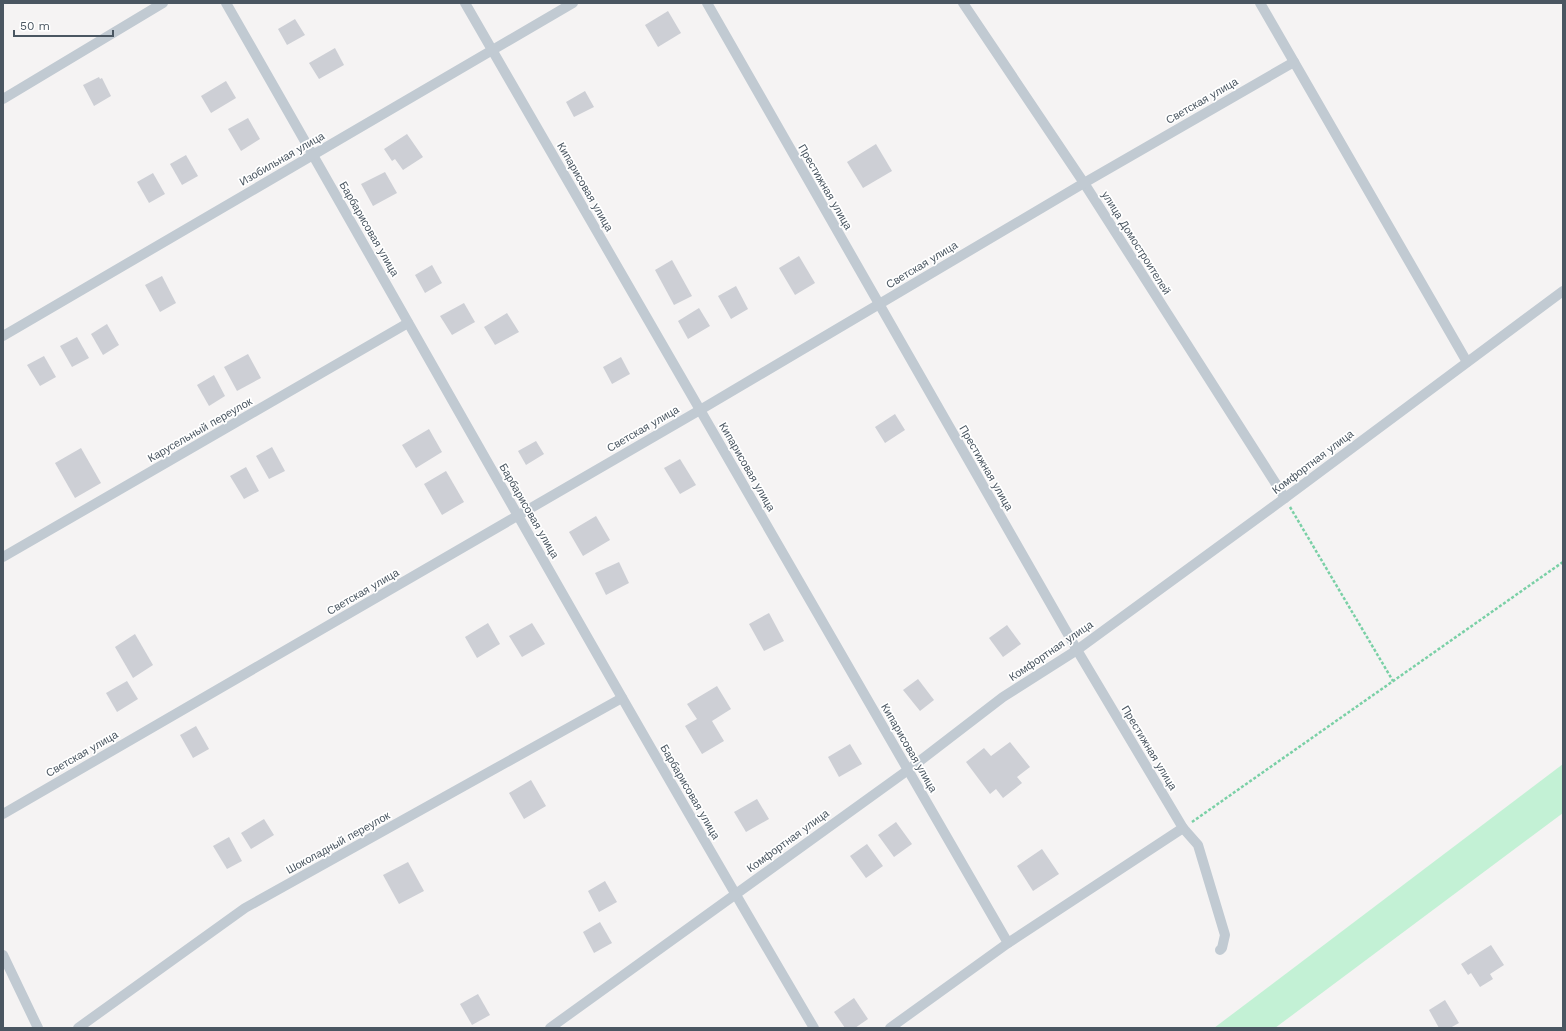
<svg xmlns="http://www.w3.org/2000/svg" width="1566" height="1031" font-family="'Work Sans',sans-serif">
<style>
.green{fill:#c3f1d5}
.building{fill:#cdcfd5}
.lines{fill:none;stroke-linecap:round;stroke-linejoin:round}
.path{stroke:#7ad0a6;stroke-width:2.5;stroke-dasharray:3 2;stroke-linecap:butt}
.street{stroke:#c1cad2;stroke-width:10}
.labels{text-anchor:middle;dominant-baseline:central;stroke-width:3.5;stroke-linejoin:round;paint-order:stroke}
.street-label{font-size:11px;fill:#4a5661;stroke:#fff}
</style>
<rect width="100%" height="100%" fill="#f5f3f3"/>
<!-- green -->
<polygon class="green" points="1563,764 1563,813 1275,1028 1214,1028"/>
<!-- building -->
<g class="building">
<polygon points="668,11 681,33 658,47 645,25"/>
<polygon points="295,19 305,35 287,45 278,29"/>
<polygon points="335,48 344,65 319,79 309,63"/>
<polygon points="99,77 100,79 102,78 111,96 94,106 83,85"/>
<polygon points="226,81 236,98 211,113 201,96"/>
<polygon points="585,91 594,107 574,117 566,102"/>
<polygon points="248,118 260,139 241,151 228,129"/>
<polygon points="407,134 423,157 403,170 395,159 392,161 384,149"/>
<polygon points="876,144 892,171 863,188 847,162"/>
<polygon points="186,155 198,176 182,185 170,164"/>
<polygon points="385,172 397,193 373,206 361,184"/>
<polygon points="153,173 165,194 149,203 137,182"/>
<polygon points="799,256 815,283 795,295 779,268"/>
<polygon points="672,260 692,296 674,305 655,270"/>
<polygon points="432,265 442,283 425,293 415,275"/>
<polygon points="162,276 176,303 160,312 145,285"/>
<polygon points="736,286 748,309 731,319 718,296"/>
<polygon points="464,303 475,322 452,335 440,316"/>
<polygon points="699,308 710,326 688,339 678,321"/>
<polygon points="507,313 519,332 495,345 484,327"/>
<polygon points="107,324 119,345 103,355 91,334"/>
<polygon points="77,337 89,358 72,367 60,346"/>
<polygon points="248,354 261,378 237,391 224,367"/>
<polygon points="44,356 56,377 40,386 27,365"/>
<polygon points="621,357 630,374 612,384 603,367"/>
<polygon points="214,375 225,396 209,406 197,385"/>
<polygon points="895,414 905,430 885,443 875,427"/>
<polygon points="429,429 442,452 416,468 402,445"/>
<polygon points="536,441 544,454 526,465 518,451"/>
<polygon points="272,447 285,471 269,479 256,456"/>
<polygon points="81,448 101,483 75,498 55,463"/>
<polygon points="680,459 696,485 680,494 664,468"/>
<polygon points="246,467 259,491 244,499 230,476"/>
<polygon points="446,471 464,502 442,515 424,484"/>
<polygon points="596,516 610,540 583,556 569,532"/>
<polygon points="619,562 629,583 606,595 595,573"/>
<polygon points="769,613 784,641 764,651 749,624"/>
<polygon points="488,623 500,644 477,658 465,637"/>
<polygon points="532,623 545,644 522,657 509,636"/>
<polygon points="1007,625 1021,644 1003,657 989,638"/>
<polygon points="135,634 153,665 133,678 115,647"/>
<polygon points="918,679 934,700 920,711 903,690"/>
<polygon points="127,681 138,699 117,712 106,693"/>
<polygon points="717,686 731,709 712,721 724,741 702,754 685,726 697,719 687,704"/>
<polygon points="196,726 209,749 193,758 180,735"/>
<polygon points="1010,742 1030,767 1017,777 1022,783 1003,798 996,789 990,794 966,762 984,748 991,756"/>
<polygon points="850,744 862,764 839,777 828,757"/>
<polygon points="531,780 546,806 524,819 509,793"/>
<polygon points="757,799 769,819 746,832 734,812"/>
<polygon points="264,819 274,835 251,849 241,833"/>
<polygon points="896,822 912,844 894,857 878,835"/>
<polygon points="229,837 242,861 227,869 213,846"/>
<polygon points="867,844 883,866 866,878 850,856"/>
<polygon points="1042,849 1059,874 1033,891 1017,866"/>
<polygon points="408,862 424,891 399,904 383,875"/>
<polygon points="605,881 617,902 599,912 588,891"/>
<polygon points="600,922 612,943 594,953 583,932"/>
<polygon points="1491,945 1504,965 1490,974 1493,979 1480,987 1471,973 1468,975 1461,964"/>
<polygon points="478,994 490,1015 472,1025 460,1004"/>
<polygon points="854,998 868,1019 855,1028 845,1028 834,1012"/>
<polygon points="1445,1000 1459,1023 1450,1028 1439,1028 1429,1010"/>
</g>
<g class="lines">
<!-- path -->
<g class="path">
<polyline points="1290,507 1393,681"/>
<polyline points="1192,822 1563,562"/>
</g>
<!-- street -->
<g class="street">
<path d="M 226,3 C 422,345 614,689 814,1028"/>
<polyline points="465,3 1008,943"/>
<polyline points="707,3 1077,650 1183,828 1198,845 1225,935 1222,948 1220,950"/>
<polyline points="963,3 1084,183 1285,498"/>
<polyline points="1260,3 1467,362"/>
<polyline points="3,99 163,3"/>
<polyline points="3,336 573,3"/>
<polyline points="3,557 408,323"/>
<polyline points="3,814 700,410 1084,183 1294,62"/>
<polyline points="3,955 38,1028"/>
<polyline points="78,1028 245,908 622,698"/>
<polyline points="550,1028 908,770 1003,697 1077,650 1285,498 1563,291"/>
<polyline points="890,1028 1008,943 1183,828"/>
</g>
</g>
<g class="labels">
<!-- street labels -->
<g class="street-label">
<text transform="translate(1202 101) rotate(-30)">Светская улица</text>
<text transform="translate(282 159) rotate(-30)">Изобильная улица</text>
<text transform="translate(585 187) rotate(60)">Кипарисовая улица</text>
<text transform="translate(825 187) rotate(60)">Престижная улица</text>
<text transform="translate(369 229) rotate(60)">Барбарисовая улица</text>
<text transform="translate(1136 243) rotate(58)">улица Домостроителей</text>
<text transform="translate(922 265) rotate(-31)">Светская улица</text>
<text transform="translate(643 429) rotate(-30)">Светская улица</text>
<text transform="translate(200 430) rotate(-30)">Карусельный переулок</text>
<text transform="translate(1313 462) rotate(-37)">Комфортная улица</text>
<text transform="translate(747 467) rotate(60)">Кипарисовая улица</text>
<text transform="translate(986 468) rotate(60)">Престижная улица</text>
<text transform="translate(529 511) rotate(60)">Барбарисовая улица</text>
<text transform="translate(363 592) rotate(-30)">Светская улица</text>
<text transform="translate(1051 651) rotate(-34)">Комфортная улица</text>
<text transform="translate(909 748) rotate(60)">Кипарисовая улица</text>
<text transform="translate(1149 748) rotate(59)">Престижная улица</text>
<text transform="translate(82 754) rotate(-30)">Светская улица</text>
<text transform="translate(690 792) rotate(60)">Барбарисовая улица</text>
<text transform="translate(788 841) rotate(-36)">Комфортная улица</text>
<text transform="translate(338 843) rotate(-29)">Шоколадный переулок</text>
</g>
</g>
<!-- border -->
<rect width="1566" height="1031" fill="none" stroke="#4a5661" stroke-width="8"/>
<!-- scale -->
<path d="M14 30v6h99v-6" fill="none" stroke="#4a5661" stroke-width="2"/>
<text x="20" y="30" font-size="12" fill="#4a5661" stroke="#ffffff" stroke-width="3" paint-order="stroke">50 m</text>
</svg>
